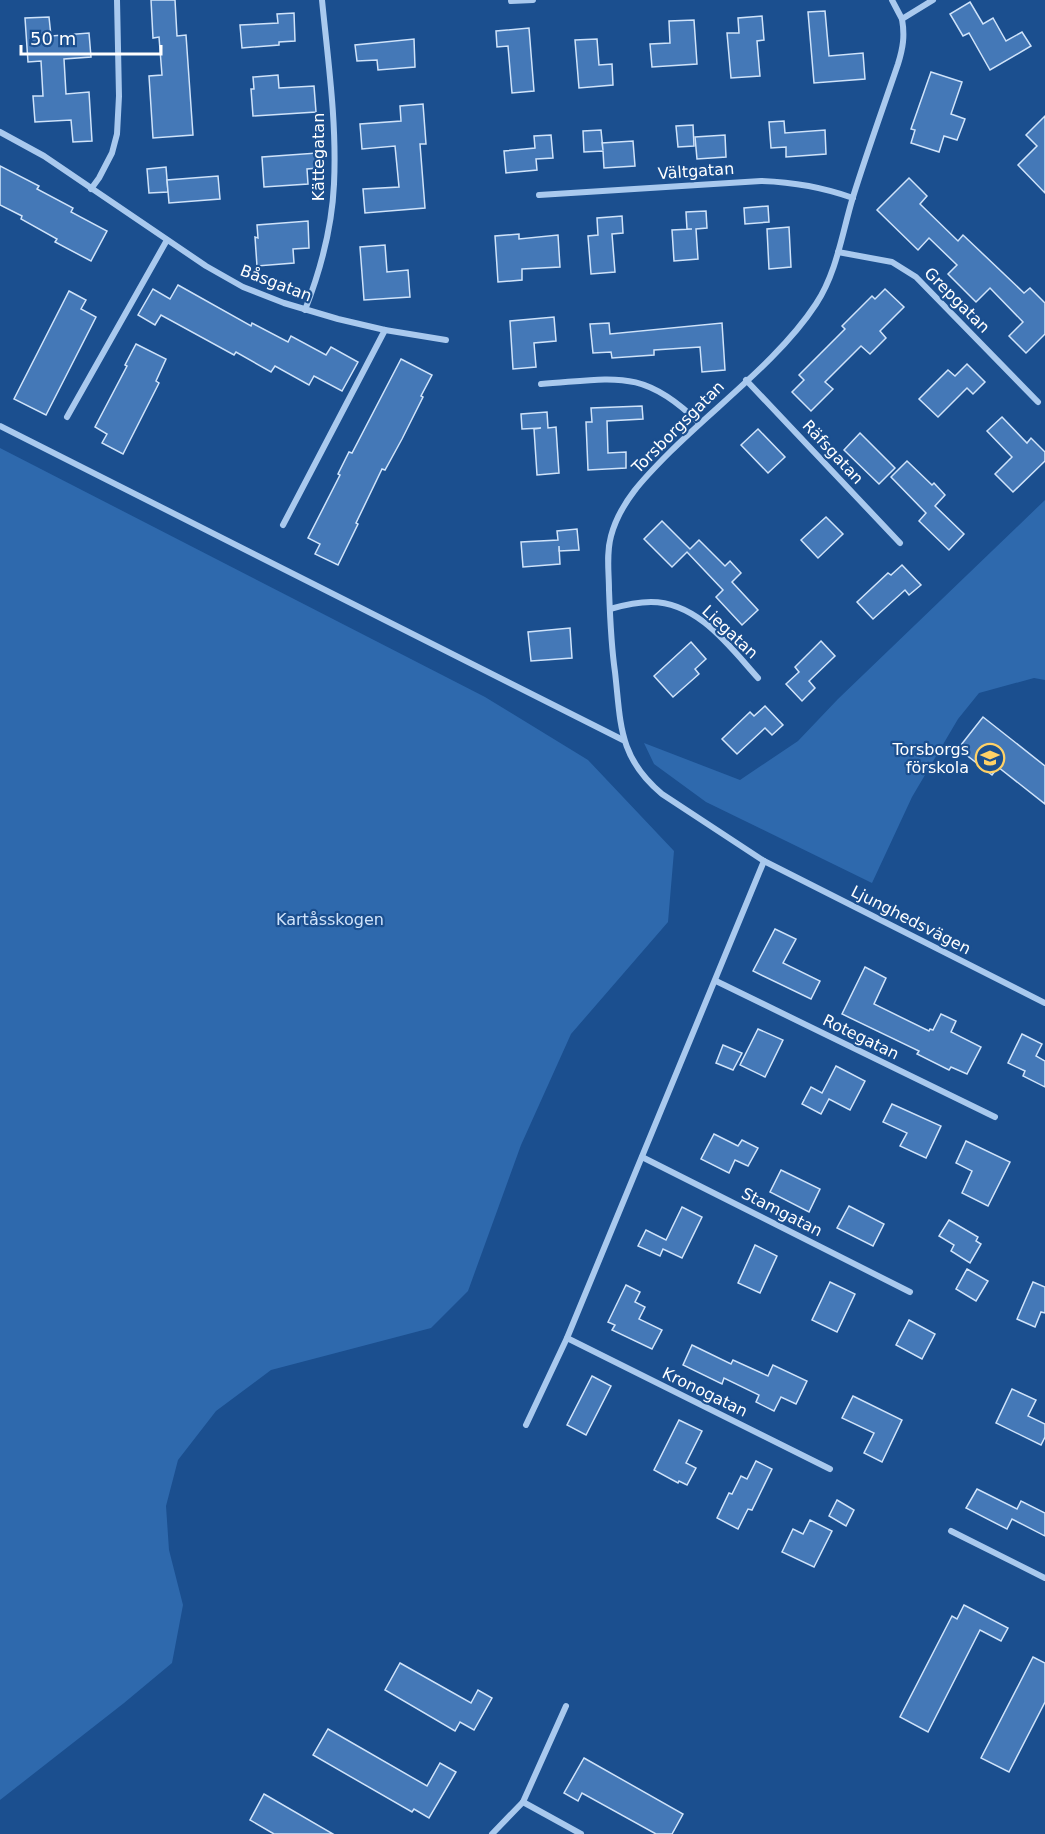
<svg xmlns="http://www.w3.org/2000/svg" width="1045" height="1834" font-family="'DejaVu Sans',sans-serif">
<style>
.green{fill:#2e69ad}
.building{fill:#4478b7;stroke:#cfe3fa;stroke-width:1.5}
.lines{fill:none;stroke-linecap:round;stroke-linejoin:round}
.minor{stroke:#a9c9ee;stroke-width:6}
.labels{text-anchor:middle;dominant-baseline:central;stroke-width:4.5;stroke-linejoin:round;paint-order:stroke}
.street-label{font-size:16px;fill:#fff;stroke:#1b4f8f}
.poi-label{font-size:16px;fill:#fff;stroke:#1b4f8f;text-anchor:end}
.park-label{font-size:16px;fill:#cfe3fa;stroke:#1b4f8f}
</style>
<rect width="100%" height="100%" fill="#1b4f8f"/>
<!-- green -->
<g class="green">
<polygon points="0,448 485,697 588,760 674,851 668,922 571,1034 521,1145 468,1291 431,1328 271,1370 216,1411 178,1460 166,1506 169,1550 183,1605 172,1663 124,1703 0,1800"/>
<polygon points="1045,500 1045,680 1034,678 979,693 958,719 912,797 872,883 706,802 654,764 644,743 740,780 798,741 838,699"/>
</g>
<!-- building -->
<g class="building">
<polygon points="151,0 175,0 177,36 186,35 193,135 153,138 149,76 162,75 159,37 153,38"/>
<polygon points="970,2 983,24 993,18 1006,41 1022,32 1031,46 990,70 969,33 963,36 950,14"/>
<polygon points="825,11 829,56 863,53 865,79 814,83 808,12"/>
<polygon points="294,13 295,41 279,42 279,45 242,48 240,25 278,23 277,14"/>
<polygon points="762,16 764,40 757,41 760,76 731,78 727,33 739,33 738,18"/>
<polygon points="49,17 51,36 89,33 91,57 64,59 66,94 89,92 92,141 73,142 71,120 35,122 33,96 43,96 41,61 28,62 25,18"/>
<polygon points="694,20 697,64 652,67 650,44 670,43 669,21"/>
<polygon points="529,28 534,91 512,93 508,46 497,47 496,31"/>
<polygon points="414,39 415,67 378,70 377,60 357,61 355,45"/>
<polygon points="597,39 599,65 612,64 613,85 579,88 575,40"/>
<polygon points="931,72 962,82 951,114 965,119 957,140 944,136 939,152 911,143 915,130 911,129"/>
<polygon points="278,75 279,88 314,86 316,112 253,116 251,89 254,89 253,77"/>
<polygon points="423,104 426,144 420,144 425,208 365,213 363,189 399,187 395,146 362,149 360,124 401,121 400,106"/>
<polygon points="1045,116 1045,193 1018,165 1037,146 1026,135"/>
<polygon points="784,121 785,133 825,130 826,154 786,157 786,147 771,148 769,122"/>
<polygon points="693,125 694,146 678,147 676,126"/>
<polygon points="601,130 603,150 602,143 633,141 635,166 604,168 603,151 584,152 583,131"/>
<polygon points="551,135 553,158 536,159 537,170 506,173 504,151 535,148 534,136"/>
<polygon points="725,135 726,157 697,159 695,137"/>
<polygon points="317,153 318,168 307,169 308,184 264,187 262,157"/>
<polygon points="0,166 39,186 37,189 73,208 71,212 107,231 91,261 55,242 57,239 21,219 22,216 0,205"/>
<polygon points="166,167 168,192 149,193 147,169"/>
<polygon points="218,176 220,199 169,203 167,180"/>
<polygon points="909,178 927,196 920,204 958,241 963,235 1024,293 1030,288 1045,303 1045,334 1026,353 1009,336 1023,322 990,288 976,302 948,274 957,265 929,238 918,250 877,210"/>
<polygon points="768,206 769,222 745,224 744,208"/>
<polygon points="706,211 707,228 696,229 698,259 674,261 672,230 692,229 687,229 686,212"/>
<polygon points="622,216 623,233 612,234 615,272 591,274 588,236 598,235 597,218"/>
<polygon points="308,221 309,248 293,249 294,263 257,266 255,237 258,238 257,225"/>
<polygon points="789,227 791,267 769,269 767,229"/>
<polygon points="519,234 519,239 558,235 560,267 522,269 522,280 498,282 495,236"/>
<polygon points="385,245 387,272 408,270 410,297 364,300 360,247"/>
<polygon points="178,285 251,326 252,323 288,342 291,336 326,355 331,347 358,362 342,391 314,376 309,385 275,366 271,372 236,352 234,355 161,315 155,325 138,315 153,289 170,299"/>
<polygon points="885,289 904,307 880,331 886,338 870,354 861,346 825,382 833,389 811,411 792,392 804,380 799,375 845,329 842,326 872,296 875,299"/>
<polygon points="69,291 86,300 81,309 96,317 46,415 14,399"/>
<polygon points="554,317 556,341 534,343 536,367 513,369 510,321"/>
<polygon points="609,323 610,334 722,323 725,370 702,372 700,347 654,350 654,355 612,358 611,352 593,353 590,324"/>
<polygon points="136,344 166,359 156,381 159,383 123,454 102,443 107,434 95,427 127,366 125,365"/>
<polygon points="401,359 432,375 421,396 423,397 402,439 385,470 382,469 356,523 358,524 338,565 315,554 320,544 308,538 340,475 338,474 349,452 352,453"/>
<polygon points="967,364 985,382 973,394 967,388 938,417 919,399 948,370 955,376"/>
<polygon points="642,406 643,419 607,421 608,453 626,452 626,468 588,470 586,422 592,422 591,408"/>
<polygon points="547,412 548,428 556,427 559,473 537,475 534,429 541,428 522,429 521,414"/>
<polygon points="1002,417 1027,443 1031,438 1045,452 1045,461 1013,492 995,474 1012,457 987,431"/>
<polygon points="758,429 785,457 768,473 741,445"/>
<polygon points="860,433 895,468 879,484 844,450"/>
<polygon points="907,461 932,485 934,483 945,495 935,506 964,534 949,550 919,521 926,513 891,477"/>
<polygon points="826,517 843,534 818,558 801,540"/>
<polygon points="662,521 690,549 699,540 725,566 730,561 741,573 732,582 758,610 742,625 716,597 723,590 687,552 672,567 644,539"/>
<polygon points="577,529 579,550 559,551 559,546 560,564 523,567 521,542 558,540 557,531"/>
<polygon points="902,565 921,585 909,595 905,590 873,619 857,602 888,573 891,575"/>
<polygon points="570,628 572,658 531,661 528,632"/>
<polygon points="821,641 835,656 809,681 815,688 802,701 786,684 799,672 795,667"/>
<polygon points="691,642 706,659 695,669 699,674 673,697 654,676"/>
<polygon points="765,706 783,725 772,735 765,728 737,754 722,739 750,712 754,716"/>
<polygon points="983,717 1045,766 1045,804 998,767 992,775 960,750 962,746 961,745"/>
<polygon points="775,929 796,939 783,963 820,981 811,999 753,971"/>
<polygon points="865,967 886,978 874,1004 929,1031 930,1029 933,1030 941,1014 956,1021 951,1032 981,1047 967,1074 951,1067 949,1070 917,1054 919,1051 842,1014"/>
<polygon points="758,1029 783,1040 765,1077 740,1065"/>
<polygon points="1022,1034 1042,1044 1036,1056 1045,1061 1045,1087 1023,1076 1025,1071 1008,1063"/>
<polygon points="723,1045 742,1053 733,1070 716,1063"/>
<polygon points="836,1066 865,1081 850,1110 829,1099 821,1114 802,1104 811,1087 822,1093"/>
<polygon points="892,1104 941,1126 926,1158 900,1146 907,1133 883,1122"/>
<polygon points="714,1134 738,1146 742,1140 758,1148 748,1166 735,1160 729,1173 701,1159"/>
<polygon points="966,1141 1010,1162 988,1206 962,1193 972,1171 956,1163"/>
<polygon points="781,1170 820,1189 809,1212 770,1192"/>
<polygon points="849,1206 884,1224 873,1246 837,1228"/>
<polygon points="682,1207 702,1217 682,1258 663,1249 660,1256 638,1246 646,1230 666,1240"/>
<polygon points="949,1220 978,1237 976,1241 981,1244 970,1263 951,1251 954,1245 939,1236"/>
<polygon points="755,1245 777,1256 760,1293 738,1283"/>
<polygon points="967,1269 988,1281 976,1301 956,1289"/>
<polygon points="830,1282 855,1294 837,1332 812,1320"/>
<polygon points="1033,1282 1045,1287 1045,1313 1041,1312 1035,1327 1017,1319"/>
<polygon points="626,1285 640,1292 635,1302 645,1307 639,1319 662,1330 652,1349 612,1330 615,1325 608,1322"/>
<polygon points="909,1320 935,1334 922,1359 896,1345"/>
<polygon points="692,1345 731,1364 733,1360 768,1376 773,1365 807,1381 796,1404 781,1397 774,1411 756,1402 759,1395 724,1378 722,1384 683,1365"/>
<polygon points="592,1376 611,1386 586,1435 567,1425"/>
<polygon points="1012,1389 1036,1400 1028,1416 1045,1424 1045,1437 1041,1445 996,1423"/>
<polygon points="853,1396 902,1420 882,1462 864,1453 874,1433 842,1418"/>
<polygon points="679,1420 702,1431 686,1463 696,1468 687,1485 679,1481 678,1483 654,1470"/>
<polygon points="756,1461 772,1469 752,1510 748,1509 738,1529 717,1518 729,1493 732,1494 741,1476 747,1479"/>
<polygon points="977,1489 1017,1509 1021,1501 1045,1513 1045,1536 1012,1519 1007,1529 966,1508"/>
<polygon points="837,1500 854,1510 846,1526 829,1516"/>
<polygon points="810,1520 832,1531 814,1567 782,1552 793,1529 803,1534"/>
<polygon points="964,1605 1008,1628 1001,1641 980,1630 928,1732 900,1717 952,1616 957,1619"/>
<polygon points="1033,1657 1045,1663 1045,1702 1009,1772 981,1758"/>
<polygon points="400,1663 471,1703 478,1690 492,1698 474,1730 460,1722 455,1731 385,1690"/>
<polygon points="328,1729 427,1786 440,1763 456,1772 429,1818 414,1809 412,1812 313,1755"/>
<polygon points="584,1758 683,1814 672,1834 656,1834 582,1793 578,1801 564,1793"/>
<polygon points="264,1794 333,1834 274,1834 250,1820"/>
</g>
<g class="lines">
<!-- minor -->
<g class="minor">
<polyline points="892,0 902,19"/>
<path d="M 933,0 L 902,19 C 905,36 903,48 898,64 C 883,108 867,152 853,197 C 842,233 837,272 816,304 C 780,359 717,405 670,452 C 645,477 620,502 611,536 C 606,554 609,572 609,590 C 610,617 611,645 615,672 C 621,724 618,757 662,794 L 764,861 L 1045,1003"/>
<polyline points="511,1 533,0"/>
<polyline points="0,132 44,156 206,266 243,287 284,303 338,319 385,330 446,340"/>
<polyline points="91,189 99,178 112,153 117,134 119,96 117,0"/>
<path d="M 539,195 L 761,181 C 793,182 822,187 853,198"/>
<polyline points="838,252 892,262 916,277 1038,402"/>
<path d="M 305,310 C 321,269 332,228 334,184 C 337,123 328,61 322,0"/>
<polyline points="746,380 900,543"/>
<path d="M 541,384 C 614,379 643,367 699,423"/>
<polyline points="67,417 167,240"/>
<polyline points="0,426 623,740"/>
<polyline points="283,525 385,330"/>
<path d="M 610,609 C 624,605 637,602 651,602 C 698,602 730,647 758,678"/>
<polyline points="716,981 995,1117"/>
<polyline points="642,1157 910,1292"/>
<polyline points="567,1338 830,1469"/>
<polyline points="526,1425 567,1338 764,861"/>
<polyline points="951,1531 1045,1578"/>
<polyline points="523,1802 581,1834"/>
<polyline points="492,1834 523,1802 566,1706"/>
</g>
</g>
<!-- icons -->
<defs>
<g id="school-ring" transform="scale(1.5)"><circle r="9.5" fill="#1b4f8f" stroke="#ffd166" stroke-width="1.5"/><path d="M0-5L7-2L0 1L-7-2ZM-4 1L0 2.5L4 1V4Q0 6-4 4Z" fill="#ffd166"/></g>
</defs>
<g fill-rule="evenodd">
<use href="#school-ring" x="990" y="758"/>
</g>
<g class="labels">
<!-- street labels -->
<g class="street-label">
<text transform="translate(318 157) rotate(-90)">Kättegatan</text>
<text transform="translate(696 171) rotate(-4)">Vältgatan</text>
<text transform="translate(276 283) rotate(21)">Båsgatan</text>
<text transform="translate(957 300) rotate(45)">Grepgatan</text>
<text transform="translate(678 427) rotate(-45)">Torsborgsgatan</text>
<text transform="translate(833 452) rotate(47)">Räfsgatan</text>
<text transform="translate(730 632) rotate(43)">Liegatan</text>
<text transform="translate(911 920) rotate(27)">Ljunghedsvägen</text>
<text transform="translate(861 1037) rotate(26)">Rotegatan</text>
<text transform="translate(782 1212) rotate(27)">Stamgatan</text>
<text transform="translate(705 1392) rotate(26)">Kronogatan</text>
</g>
<!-- poi labels -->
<g class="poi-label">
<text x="969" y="749">Torsborgs<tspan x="969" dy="18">förskola</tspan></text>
</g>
<!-- park labels -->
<g class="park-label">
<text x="330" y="919">Kartåsskogen</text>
</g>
</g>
<!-- scale -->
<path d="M21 45v9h140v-9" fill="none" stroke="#ffffff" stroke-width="3"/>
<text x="30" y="45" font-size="18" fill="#ffffff" stroke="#1b4f8f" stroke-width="4.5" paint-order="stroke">50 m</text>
</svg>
